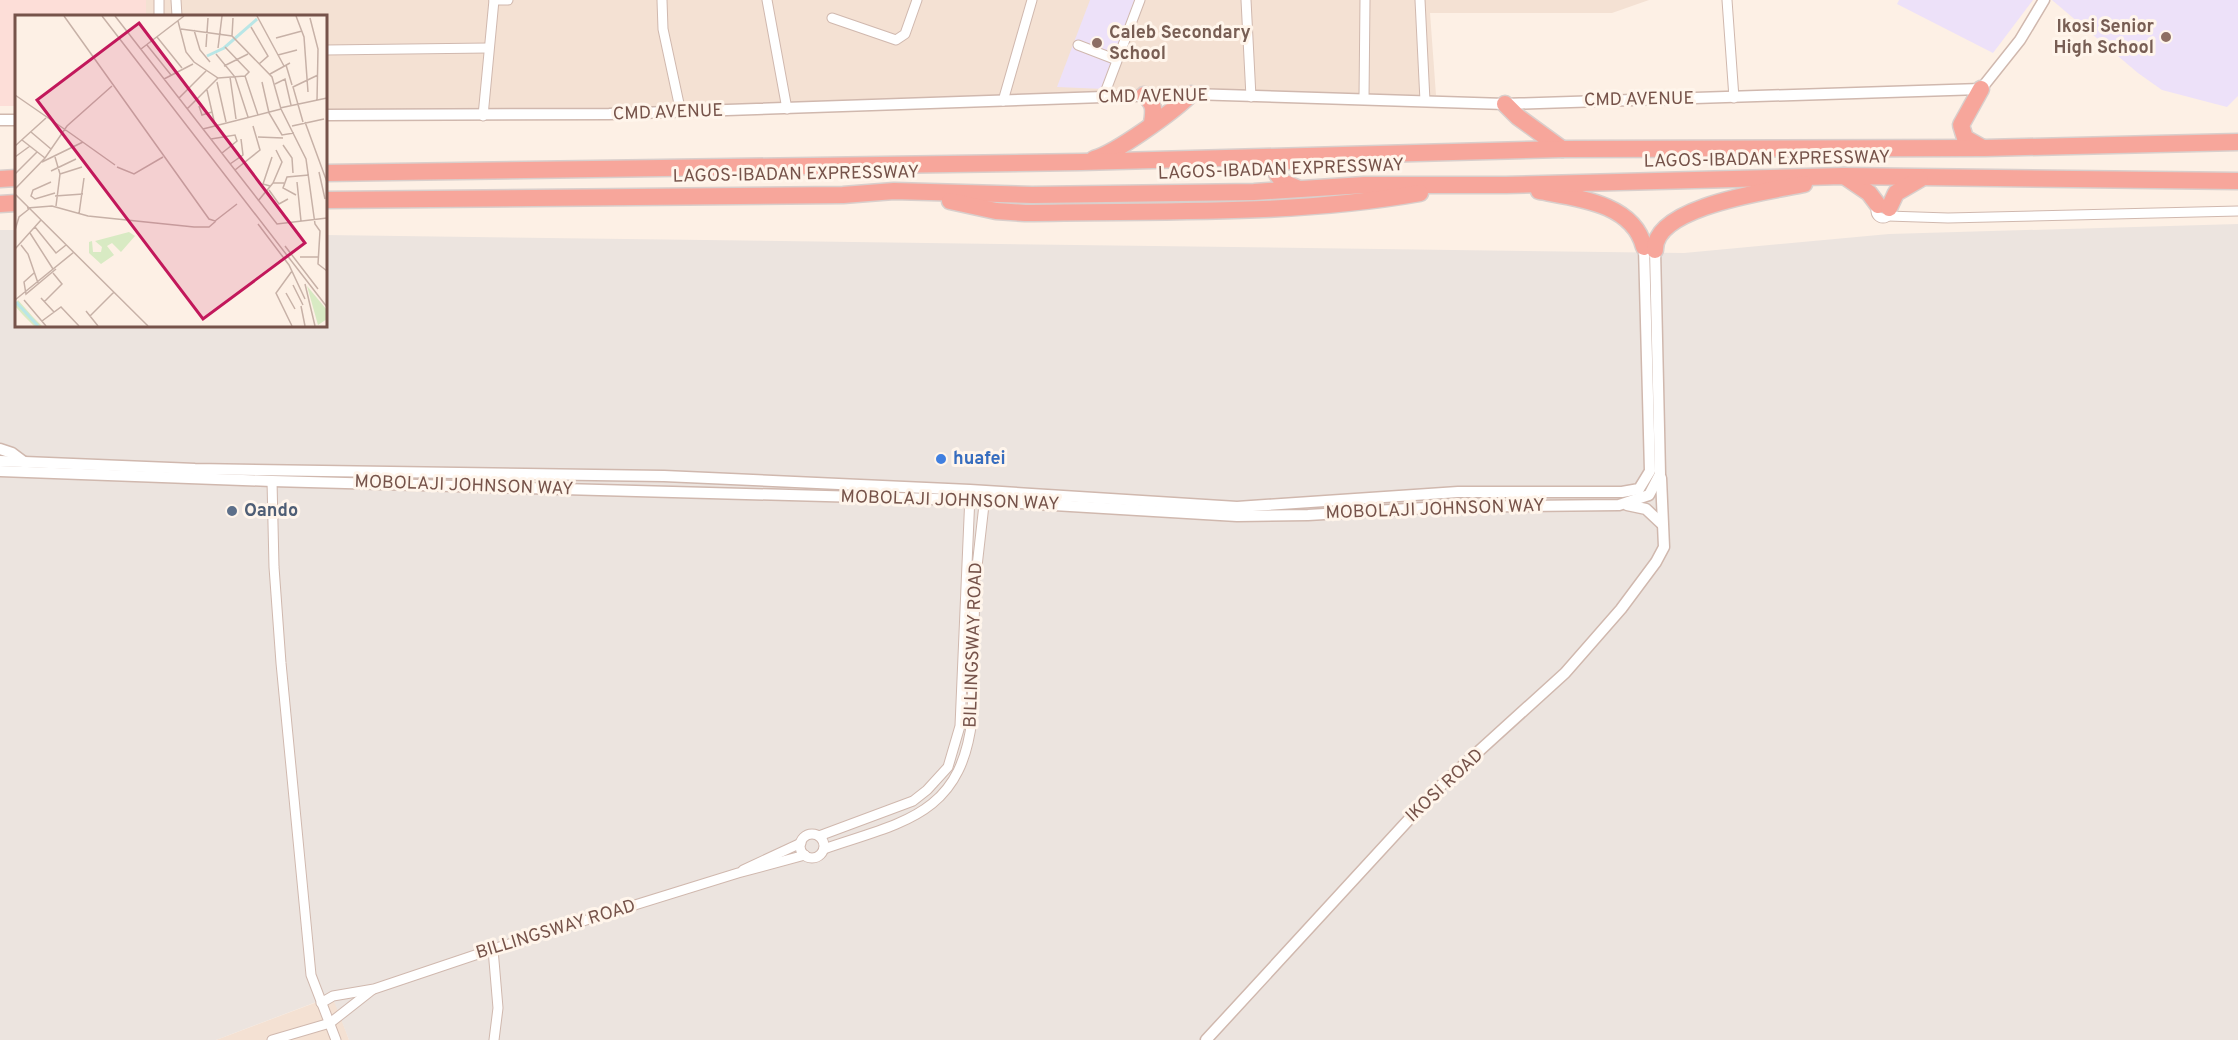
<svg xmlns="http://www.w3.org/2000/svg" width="2238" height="1040" font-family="Overpass,sans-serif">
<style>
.residential{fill:#f4e1d3}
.commercial{fill:#fdded8}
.industrial{fill:#ece4df}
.education{fill:#ede1f9}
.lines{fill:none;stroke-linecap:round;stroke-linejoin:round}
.minor-casing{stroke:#d0b8ae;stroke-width:11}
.tertiary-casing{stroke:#d0b8ae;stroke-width:13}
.motorway-casing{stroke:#d9cfcc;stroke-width:19}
.minor{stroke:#fff;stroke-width:9}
.tertiary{stroke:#fff;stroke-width:10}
.motorway{stroke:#f7a69b;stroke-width:16}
.education-dot{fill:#8d6e63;stroke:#fff5eb;stroke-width:2}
.shop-dot{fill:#3f7fe0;stroke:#fff5eb;stroke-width:2}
.service-dot{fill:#5c6f8a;stroke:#fff5eb;stroke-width:2}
.labels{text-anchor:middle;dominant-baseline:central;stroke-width:6;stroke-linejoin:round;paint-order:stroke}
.education-label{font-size:18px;font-weight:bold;fill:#785e54;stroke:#fff5eb;text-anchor:end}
.street-label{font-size:18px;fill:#76534a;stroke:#fff5eb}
.shop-label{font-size:18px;font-weight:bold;fill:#366cbe;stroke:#fff5eb;text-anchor:start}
.service-label{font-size:18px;font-weight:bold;fill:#4e5e75;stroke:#fff5eb;text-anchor:start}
.inset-river{fill:none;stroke:#b9e6e6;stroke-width:3}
.inset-road{fill:none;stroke:#c7b1a7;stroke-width:1.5}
.view{fill:#c2185b;fill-opacity:0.15;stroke:#c2185b;stroke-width:3}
.inset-edge{fill:none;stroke:#76534a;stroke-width:3}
</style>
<rect width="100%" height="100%" fill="#fdf0e5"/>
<!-- residential -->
<g class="residential">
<polygon points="146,0 1649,0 1612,13 1430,13 1436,95 1326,94 665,111 326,110 326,16 146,16"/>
<polygon points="333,996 349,1040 216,1040"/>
</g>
<!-- commercial -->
<polygon class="commercial" points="0,0 146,0 146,16 16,16 16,106 0,106"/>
<!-- industrial -->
<polygon class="industrial" points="2238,224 2238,1040 349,1040 332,996 216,1040 0,1040 0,230 16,230 16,326 326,326 326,235 1684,253 1889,234"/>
<!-- education -->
<g class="education">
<polygon points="1090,0 1137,0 1104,89 1057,87"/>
<polygon points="1899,0 2033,0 1993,53 1897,4"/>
<polygon points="2052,0 2238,0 2238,96 2227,107 2162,90 2138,73"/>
</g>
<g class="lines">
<!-- minor casing -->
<g class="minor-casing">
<g id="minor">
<polyline points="176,0 177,16"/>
<polyline points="494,0 508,0"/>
<polyline points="662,0 663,29 681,113"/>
<polyline points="767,0 787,109"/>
<polyline points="1246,0 1251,97"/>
<polyline points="1420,0 1425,101"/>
<polyline points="1727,0 1734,98"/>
<polyline points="159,16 159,0"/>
<polyline points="832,18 896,40 905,34 917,0"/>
<polyline points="1078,45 1117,60"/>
<polyline points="326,50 488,48"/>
<polyline points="1103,98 1140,0"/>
<polyline points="1364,98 1365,0"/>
<polyline points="1003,101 1032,0"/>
<polyline points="483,116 494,0"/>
<circle cx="1883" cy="211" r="7"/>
<polyline points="1888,216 1948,218 2238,211"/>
<polyline points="272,481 274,567 281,663 311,975 336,1040"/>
<circle cx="812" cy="846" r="12"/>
<polyline points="819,836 913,801 927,790 948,767 960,726 970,495"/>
<path d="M 824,849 C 902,822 961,816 972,719 L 975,584 L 985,496"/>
<polyline points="743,870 801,843"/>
<polyline points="493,949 498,1008 494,1040"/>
<polyline points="321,1003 333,996 374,989 493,949 738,873 805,855"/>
<polyline points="272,1040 330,1023 372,990"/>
</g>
</g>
<!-- tertiary casing -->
<g class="tertiary-casing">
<g id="tertiary">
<polyline points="326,115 609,114 1191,94 1505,104 1981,89 2020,40 2044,0"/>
<polyline points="0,120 16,120"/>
<polyline points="0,449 12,453 24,462"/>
<polyline points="0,461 195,469 664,476 970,490 1237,507 1458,492 1622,492 1639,489 1650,471 1644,247"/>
<polyline points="0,471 272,481 970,500 1237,516 1308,515 1441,507 1619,505 1649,495 1660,474 1655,250"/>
<polyline points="1627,505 1646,509 1662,524"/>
<polyline points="1206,1040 1436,790 1565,673 1621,609 1656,562 1664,547 1661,478"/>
</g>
</g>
<!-- motorway casing -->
<g class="motorway-casing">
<g id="motorway">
<polyline points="1981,89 1961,125 1965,138 1981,147"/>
<path d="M 1144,95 C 1155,104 1154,110 1152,123"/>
<polyline points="1505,104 1518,117 1562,149"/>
<polyline points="1296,158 1280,164 1277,174 1283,182 1297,188"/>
<path d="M 1094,159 C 1116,153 1174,111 1191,94"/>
<polyline points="326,173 1081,162 1562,149 1985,148 2238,142"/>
<polyline points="1844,176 1869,193 1878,205"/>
<polyline points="0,179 16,178"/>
<path d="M 1539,191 C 1577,198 1633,203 1644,247"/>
<polyline points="326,200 843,195 894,191 1032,195 1254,192 1364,185 1506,185 1843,176 2238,181"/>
<path d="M 950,201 L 996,211 L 1025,213 C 1156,210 1290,216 1420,193"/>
<polyline points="0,204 16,203"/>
<polyline points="1889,208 1896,193 1920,179"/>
<path d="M 1655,250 C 1654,206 1770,191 1804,184"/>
</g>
</g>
<!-- minor -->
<use href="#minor" class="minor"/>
<!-- tertiary -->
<use href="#tertiary" class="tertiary"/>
<!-- motorway -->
<use href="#motorway" class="motorway"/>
</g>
<!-- markers -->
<g class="education-dot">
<circle cx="2166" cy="37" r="6"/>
<circle cx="1097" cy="43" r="6"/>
</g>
<circle class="shop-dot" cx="941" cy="459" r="6"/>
<circle class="service-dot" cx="232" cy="511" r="6"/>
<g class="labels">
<!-- education labels -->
<g class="education-label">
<text x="2154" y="27">Ikosi Senior<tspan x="2154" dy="21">High School</tspan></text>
<text x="1109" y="33" text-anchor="start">Caleb Secondary<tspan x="1109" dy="21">School</tspan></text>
</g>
<!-- street labels -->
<g class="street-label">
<text transform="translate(1153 97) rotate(-1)">CMD AVENUE</text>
<text transform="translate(1639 100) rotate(-1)">CMD AVENUE</text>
<text transform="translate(668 113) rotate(-2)">CMD AVENUE</text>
<text transform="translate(1767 160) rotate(-1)">LAGOS-IBADAN EXPRESSWAY</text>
<text transform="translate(1281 170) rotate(-2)">LAGOS-IBADAN EXPRESSWAY</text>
<text transform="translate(796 175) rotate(-1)">LAGOS-IBADAN EXPRESSWAY</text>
<text transform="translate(464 486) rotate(2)">MOBOLAJI JOHNSON WAY</text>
<text transform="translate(950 501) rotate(2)">MOBOLAJI JOHNSON WAY</text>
<text transform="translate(1435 510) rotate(-2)">MOBOLAJI JOHNSON WAY</text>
<text transform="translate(974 645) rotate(-88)">BILLINGSWAY ROAD</text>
<text transform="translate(1445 786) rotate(-43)">IKOSI ROAD</text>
<text transform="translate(556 930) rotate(-17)">BILLINGSWAY ROAD</text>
</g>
<!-- shop labels -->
<g class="shop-label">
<text x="953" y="459">huafei</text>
</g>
<!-- service labels -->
<g class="service-label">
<text x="244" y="511">Oando</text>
</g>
</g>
<!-- overview -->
<g transform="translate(15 15)">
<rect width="312" height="312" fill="#fdf0e5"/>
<path d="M 114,217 L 120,221 L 106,237 L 97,228 L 92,231 L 99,240 L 86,249 L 74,238 L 74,227 L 77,226 L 78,237 L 86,237 L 87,232 L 80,226 ZM 292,271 L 312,295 L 312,304 L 303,310 ZM 3,285 L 18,302 L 27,311 L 19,311 L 8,300 L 0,291 Z" fill="#d8eac3"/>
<path class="inset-river" d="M 192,41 L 209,33 L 242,4M 1,287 L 23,311"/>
<path class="inset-road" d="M 49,1 L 194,204 L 200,206 L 222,189M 87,1 L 312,292M 100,1 L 262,209 L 312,203M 242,1 L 269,51M 281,1 L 289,22 L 293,77M 295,3 L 303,34 L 302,86M 163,6 L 171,37 L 179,47 L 203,63 L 230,61M 236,12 L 253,41 L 244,49M 166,14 L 217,21 L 257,62 L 266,94 L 291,144 L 300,209 L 305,216 L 303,249 L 312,256M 179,15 L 185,35 L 195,47M 217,21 L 218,3M 142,22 L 167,53M 261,23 L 287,16M 132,30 L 156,60M 191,32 L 193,3M 210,32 L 234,57 L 230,61M 203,33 L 207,1M 126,34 L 169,1M 201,39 L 220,62 L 233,102M 263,40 L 282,35M 271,50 L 277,70M 209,51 L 233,39M 255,59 L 275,48M 230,61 L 243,100M 215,62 L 221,104M 149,64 L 178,49M 202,67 L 211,107M 247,67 L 254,98 L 267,120 L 279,118M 260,69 L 270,64 L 276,90M 192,75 L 200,110M 0,80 L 55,118M 164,83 L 191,56M 184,91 L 187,100 L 197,97M 265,93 L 312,83M 172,94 L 203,63M 312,94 L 312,134M 288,107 L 278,72 L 303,60M 290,107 L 312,167M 277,111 L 309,104M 188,114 L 266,94M 16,117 L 36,134M 55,118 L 100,150M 243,122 L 268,123M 196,124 L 220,120 L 222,126 L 207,138M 7,125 L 30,143M 268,130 L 277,143 L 278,158M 0,131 L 31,103M 0,142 L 15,131M 40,142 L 45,159 L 41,191M 27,147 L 68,127M 215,149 L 228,140 L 226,124M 102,152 L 119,159 L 148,142M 220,155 L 245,135 L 238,111M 36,156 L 61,144M 304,157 L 310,184M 0,159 L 22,137M 45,159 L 67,152M 36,167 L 18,175 L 16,181 L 20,184 L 40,178M 282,167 L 286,206M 258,168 L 267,147 L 261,135M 255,171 L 248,169 L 257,142M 0,174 L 30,143 L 52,111 L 97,71M 254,175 L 264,189 L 273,184M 0,179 L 133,311M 281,180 L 268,173 L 272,162 L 294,160M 40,181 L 68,179M 243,186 L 258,168 L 269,168M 12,193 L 37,191 L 73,201 L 179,212 L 194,212 L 201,206M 64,199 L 69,163M 243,209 L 274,250 L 290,284M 20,212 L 41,238 L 51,230M 0,215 L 4,202 L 14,194M 15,218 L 38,254M 6,230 L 13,239 L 23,268M 270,231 L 303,274M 0,234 L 26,205M 285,242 L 304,242M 19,258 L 9,267 L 11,279 L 41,254M 290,269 L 300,311M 278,270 L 288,290M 271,278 L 280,294M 26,283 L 39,297M 0,285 L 59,237M 9,285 L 31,311M 29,287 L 47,269 L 38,258M 286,291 L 290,311M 71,296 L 83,311M 75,301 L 99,277M 27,306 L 46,292 L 64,311M 277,311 L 261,278 L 277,256"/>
<path class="view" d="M 124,8 L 290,228 L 188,304 L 22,85 Z"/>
<rect width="312" height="312" class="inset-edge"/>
</g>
</svg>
